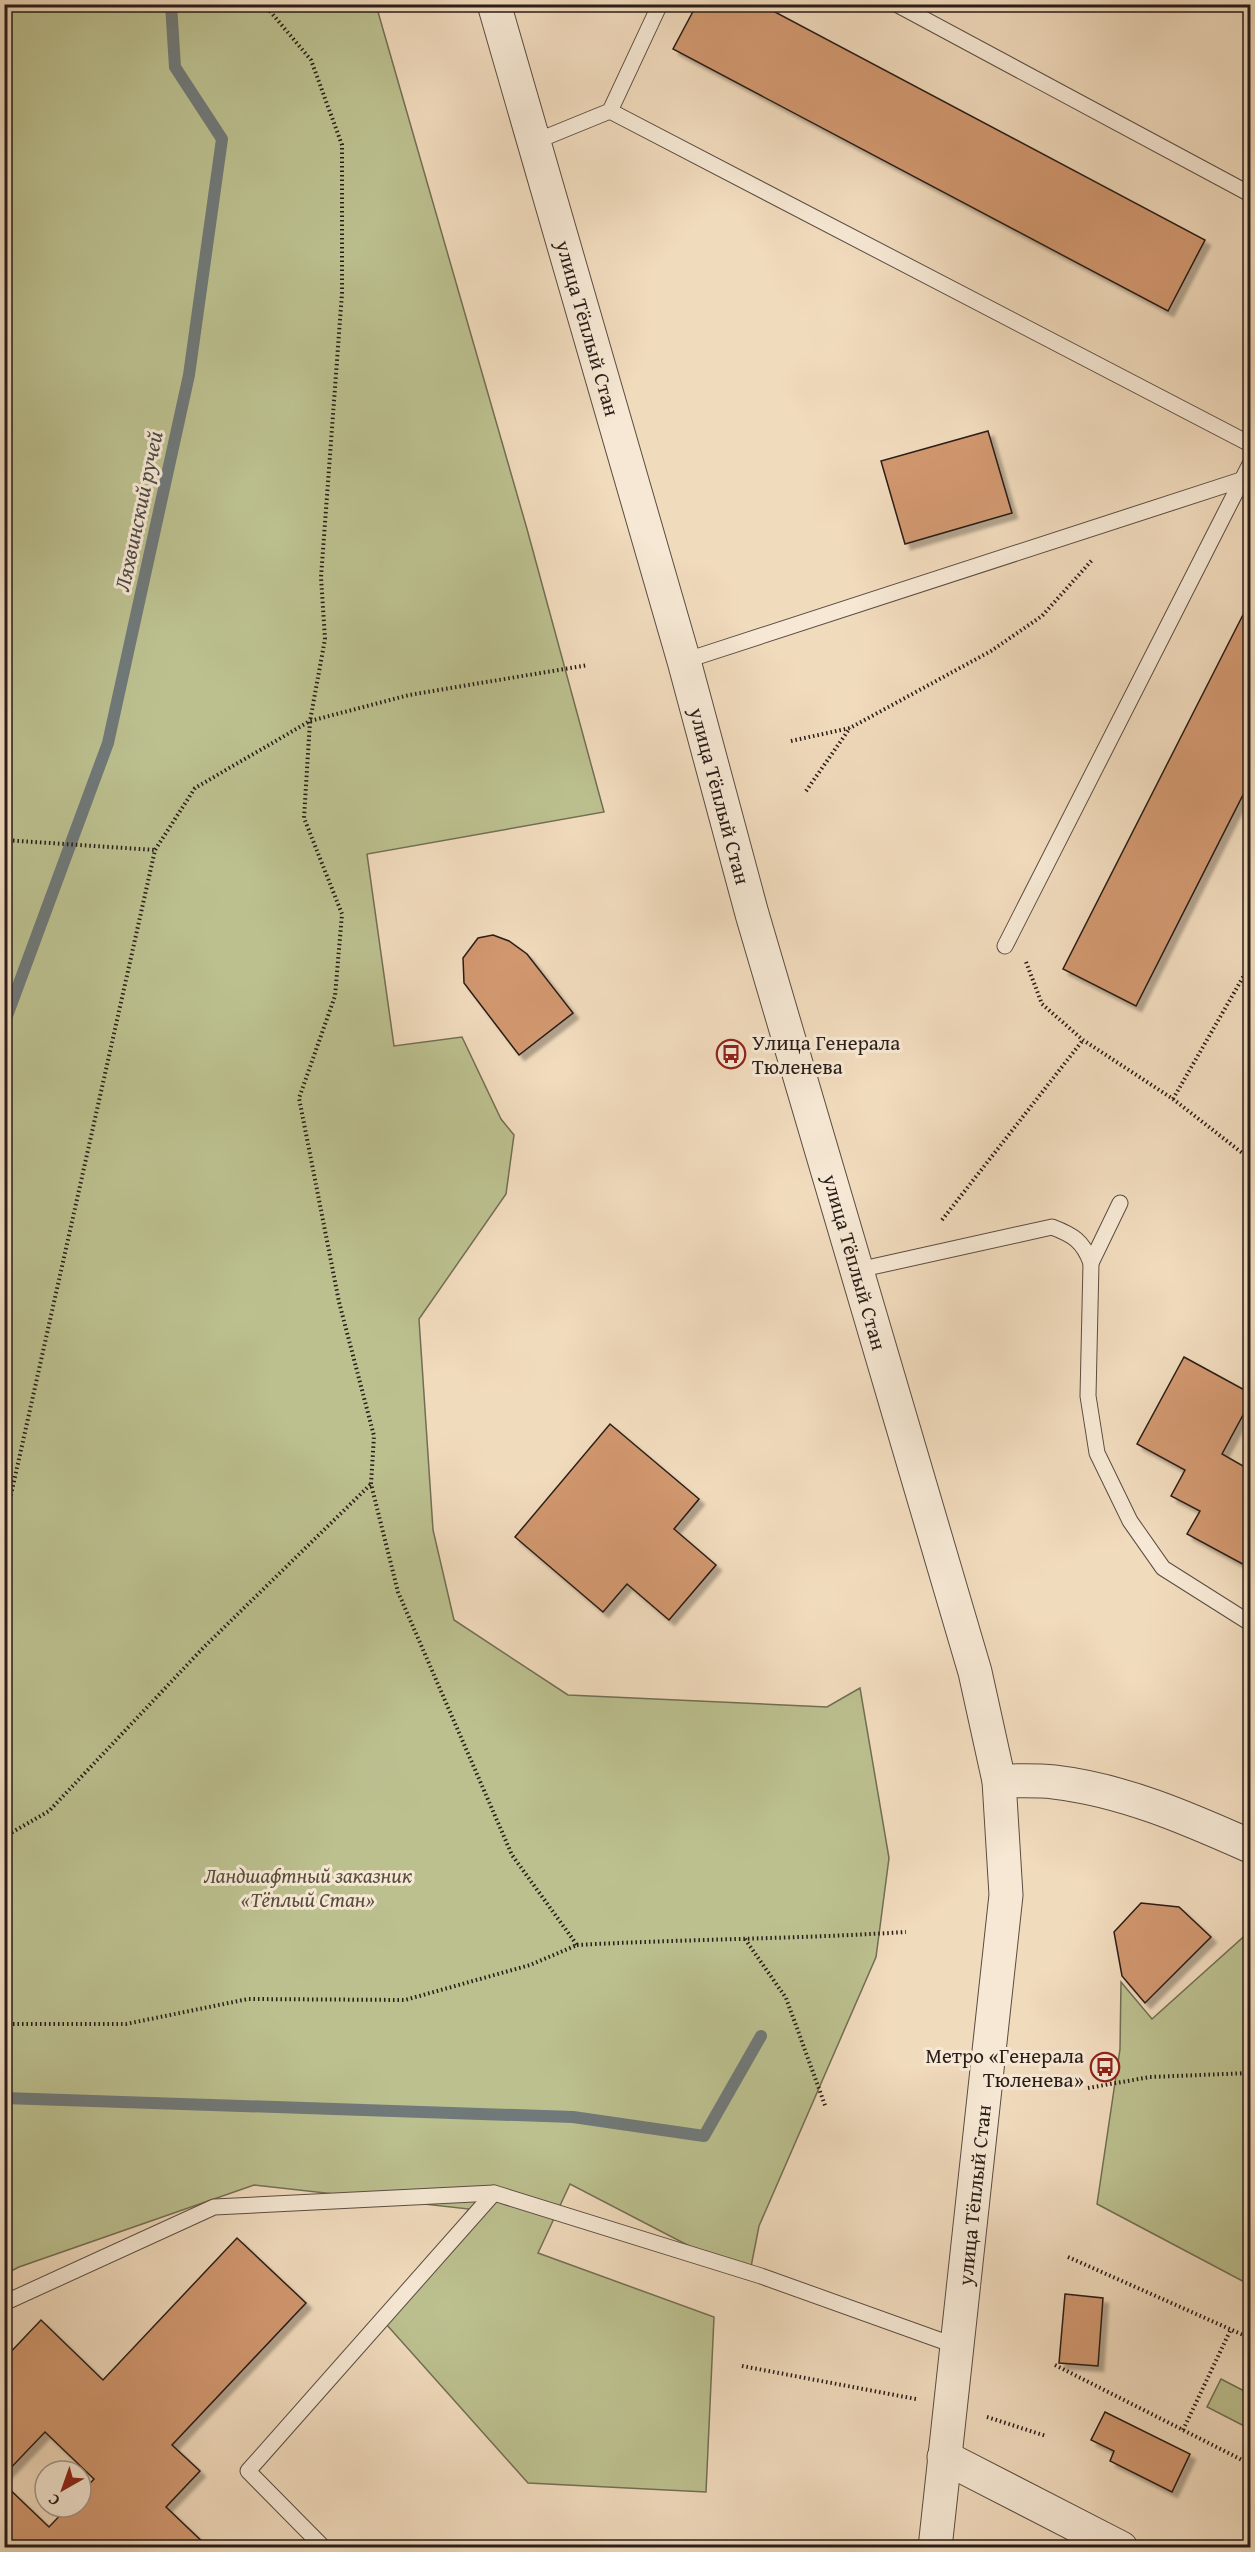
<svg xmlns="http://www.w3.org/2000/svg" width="1255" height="2552" font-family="'Gentium Book Plus',serif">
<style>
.green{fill:#bcc08f;stroke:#726e54;stroke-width:1.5}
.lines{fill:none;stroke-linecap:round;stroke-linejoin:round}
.stream{stroke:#707a7a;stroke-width:12}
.building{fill:#d29870;stroke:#291d18;stroke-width:1.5;filter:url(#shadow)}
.service-casing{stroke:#5b4c41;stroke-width:17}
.tertiary-casing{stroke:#5b4c41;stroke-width:35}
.path{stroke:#291d18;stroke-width:4;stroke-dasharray:1.5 3;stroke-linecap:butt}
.service{stroke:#f6e8d4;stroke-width:15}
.tertiary{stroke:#f6e8d4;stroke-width:33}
.labels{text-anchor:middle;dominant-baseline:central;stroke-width:6;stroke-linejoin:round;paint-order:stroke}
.street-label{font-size:21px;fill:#291d18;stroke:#f6e8d4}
.poi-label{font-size:21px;fill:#291d18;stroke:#f6e8d4;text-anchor:start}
.park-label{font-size:21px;font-style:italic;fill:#554e3c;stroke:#f6e8d4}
.water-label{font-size:22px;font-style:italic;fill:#4c4c49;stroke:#f6e8d4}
</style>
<defs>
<filter id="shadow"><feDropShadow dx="5.5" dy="5.5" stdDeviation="1.5" flood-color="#0004"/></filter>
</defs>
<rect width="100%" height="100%" fill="#f1dbbd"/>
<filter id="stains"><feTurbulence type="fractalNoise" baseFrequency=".00333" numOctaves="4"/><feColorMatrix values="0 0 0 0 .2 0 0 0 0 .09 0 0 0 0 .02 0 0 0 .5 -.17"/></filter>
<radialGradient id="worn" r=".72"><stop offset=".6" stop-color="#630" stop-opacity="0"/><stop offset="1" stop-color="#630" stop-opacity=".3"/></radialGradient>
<!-- green -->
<g class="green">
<polygon points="5,5 376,5 527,529 604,812 367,854 394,1046 462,1037 501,1119 514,1135 506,1194 419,1319 433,1530 454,1620 568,1695 827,1707 860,1688 889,1858 876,1957 759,2226 749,2277 570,2184 538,2253 714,2317 706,2492 528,2483 386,2324 469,2209 254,2185 19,2267 5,2274"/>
<polygon points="1250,1931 1250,2285 1097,2204 1120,2049 1121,1982 1152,2019"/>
<polygon points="1221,2379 1250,2394 1250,2429 1207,2407"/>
</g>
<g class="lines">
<!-- stream -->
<g class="stream">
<polyline points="4,1024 108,743 189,375 222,139 175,67 171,4"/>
<polyline points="4,2098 573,2117 704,2136 761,2036"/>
</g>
</g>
<!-- building -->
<g class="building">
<polygon points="697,4 760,4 1205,240 1168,311 673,49"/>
<polygon points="988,431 1012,513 905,544 881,461"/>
<polygon points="1250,601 1250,781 1136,1006 1063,969"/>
<polygon points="493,935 509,941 527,954 573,1013 519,1055 464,983 463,958 478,938"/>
<polygon points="1184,1357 1250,1393 1250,1402 1222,1454 1250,1470 1250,1568 1187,1534 1200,1511 1171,1496 1185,1470 1137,1444"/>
<polygon points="610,1424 699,1499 674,1529 716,1565 669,1620 627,1584 603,1612 515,1537"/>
<polygon points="1141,1903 1179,1907 1211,1937 1145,2003 1122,1976 1114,1932"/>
<polygon points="237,2238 306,2303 172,2445 200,2471 166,2507 209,2548 4,2548 4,2484 49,2527 68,2507 81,2507 81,2493 94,2479 45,2432 4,2475 4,2359 41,2320 103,2380"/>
<polygon points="1065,2294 1103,2298 1098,2366 1059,2363"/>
<polygon points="1105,2412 1190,2454 1172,2492 1110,2461 1114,2451 1091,2440"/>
</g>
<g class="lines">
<!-- service casing -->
<g class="service-casing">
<g id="service">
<polyline points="896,4 1250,194"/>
<polyline points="610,111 1250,444"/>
<polyline points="534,142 610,111 660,4"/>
<polyline points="684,661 1241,480"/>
<polyline points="1005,946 1250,464"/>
<polyline points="1120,1203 1091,1263 1088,1396 1097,1453 1130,1521 1163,1568 1250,1623"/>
<path d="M 858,1270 L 1052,1227 C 1073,1235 1083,1241 1091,1263"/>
<polyline points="4,2303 214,2207 494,2193 761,2276 959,2347"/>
<polyline points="324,2548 248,2471 494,2193"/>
</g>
</g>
<!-- tertiary casing -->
<g class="tertiary-casing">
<g id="tertiary">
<polyline points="494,4 684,661 752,914 975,1672 999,1781 1006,1895 935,2548"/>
<path d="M 999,1781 C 1017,1781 1036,1780 1054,1782 C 1123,1790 1187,1818 1250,1846"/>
<polyline points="944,2457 1121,2548"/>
</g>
</g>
<!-- path -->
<g class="path">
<polyline points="101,4 265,7 271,4"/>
<polyline points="791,741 850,728 991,651 1042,616 1093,559"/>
<polyline points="806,791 850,728"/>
<polyline points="4,840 155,850"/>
<polyline points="1026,962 1042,1004 1083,1040 1173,1099 1250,1159"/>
<polyline points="1173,1099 1250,965"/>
<polyline points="942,1220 1083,1040"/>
<polyline points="4,1526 155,850 195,788 310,721 409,695 588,665"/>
<polyline points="4,1837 49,1811 204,1647 371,1484"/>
<polyline points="745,1939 786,1998 826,2108"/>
<path d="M 577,1945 C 687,1939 796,1939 906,1932"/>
<polyline points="4,2024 126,2024 248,1999 405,2000 530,1965 577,1945 512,1855 398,1592 371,1484 374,1436 339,1302 299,1098 335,996 342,914 304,818 310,721 325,639 321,577 342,293 342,145 311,60 264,4"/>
<polyline points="1088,2088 1150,2077 1250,2073"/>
<polyline points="1068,2257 1250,2338"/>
<polyline points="1055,2365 1250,2464"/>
<polyline points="742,2366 916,2399"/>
<polyline points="987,2417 1046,2436"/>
<polyline points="1183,2430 1231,2329"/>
</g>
<!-- service -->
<use href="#service" class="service"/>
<!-- tertiary -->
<use href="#tertiary" class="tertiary"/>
</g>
<!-- icons -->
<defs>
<g id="bus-ring" transform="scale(1.5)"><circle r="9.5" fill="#f6e8d4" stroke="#8f2418" stroke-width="1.5"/><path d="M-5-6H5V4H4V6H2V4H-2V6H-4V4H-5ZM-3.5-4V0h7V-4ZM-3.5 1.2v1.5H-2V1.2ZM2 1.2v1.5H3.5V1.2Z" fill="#8f2418"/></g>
</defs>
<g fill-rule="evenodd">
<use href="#bus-ring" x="731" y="1054"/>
<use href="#bus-ring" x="1105" y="2067"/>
</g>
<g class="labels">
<!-- street labels -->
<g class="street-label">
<text transform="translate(588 328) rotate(74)">улица Тёплый Стан</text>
<text transform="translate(720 796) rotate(75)">улица Тёплый Стан</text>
<text transform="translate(855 1262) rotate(74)">улица Тёплый Стан</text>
<text transform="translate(974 2195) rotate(-84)">улица Тёплый Стан</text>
</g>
<!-- poi labels -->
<g class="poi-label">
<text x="752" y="1042">Улица Генерала<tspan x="752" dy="24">Тюленева</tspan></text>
<text x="1084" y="2055" text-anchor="end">Метро «Генерала<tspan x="1084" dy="24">Тюленева»</tspan></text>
</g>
<!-- park labels -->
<g class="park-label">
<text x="308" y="1875">Ландшафтный заказник<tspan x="308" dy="24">«Тёплый Стан»</tspan></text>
</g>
<!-- water labels -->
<g class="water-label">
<text transform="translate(138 511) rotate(-78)">Ляхвинский ручей</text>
</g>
</g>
<!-- margin -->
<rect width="1255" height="2552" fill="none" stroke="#f1dbbd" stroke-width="24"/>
<rect x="6" y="6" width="1243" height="2540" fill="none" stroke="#291d18" stroke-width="3"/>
<rect x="12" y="12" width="1231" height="2528" fill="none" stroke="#291d18" stroke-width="1.5"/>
<!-- north arrow -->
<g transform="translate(63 2489) rotate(220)"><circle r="28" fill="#f6e8d4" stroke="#a49789" stroke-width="1.5"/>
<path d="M0-4.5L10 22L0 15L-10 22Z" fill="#8f2418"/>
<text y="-9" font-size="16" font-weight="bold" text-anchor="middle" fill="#291d18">С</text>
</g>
<rect width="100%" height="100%" filter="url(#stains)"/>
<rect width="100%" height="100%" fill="url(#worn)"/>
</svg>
